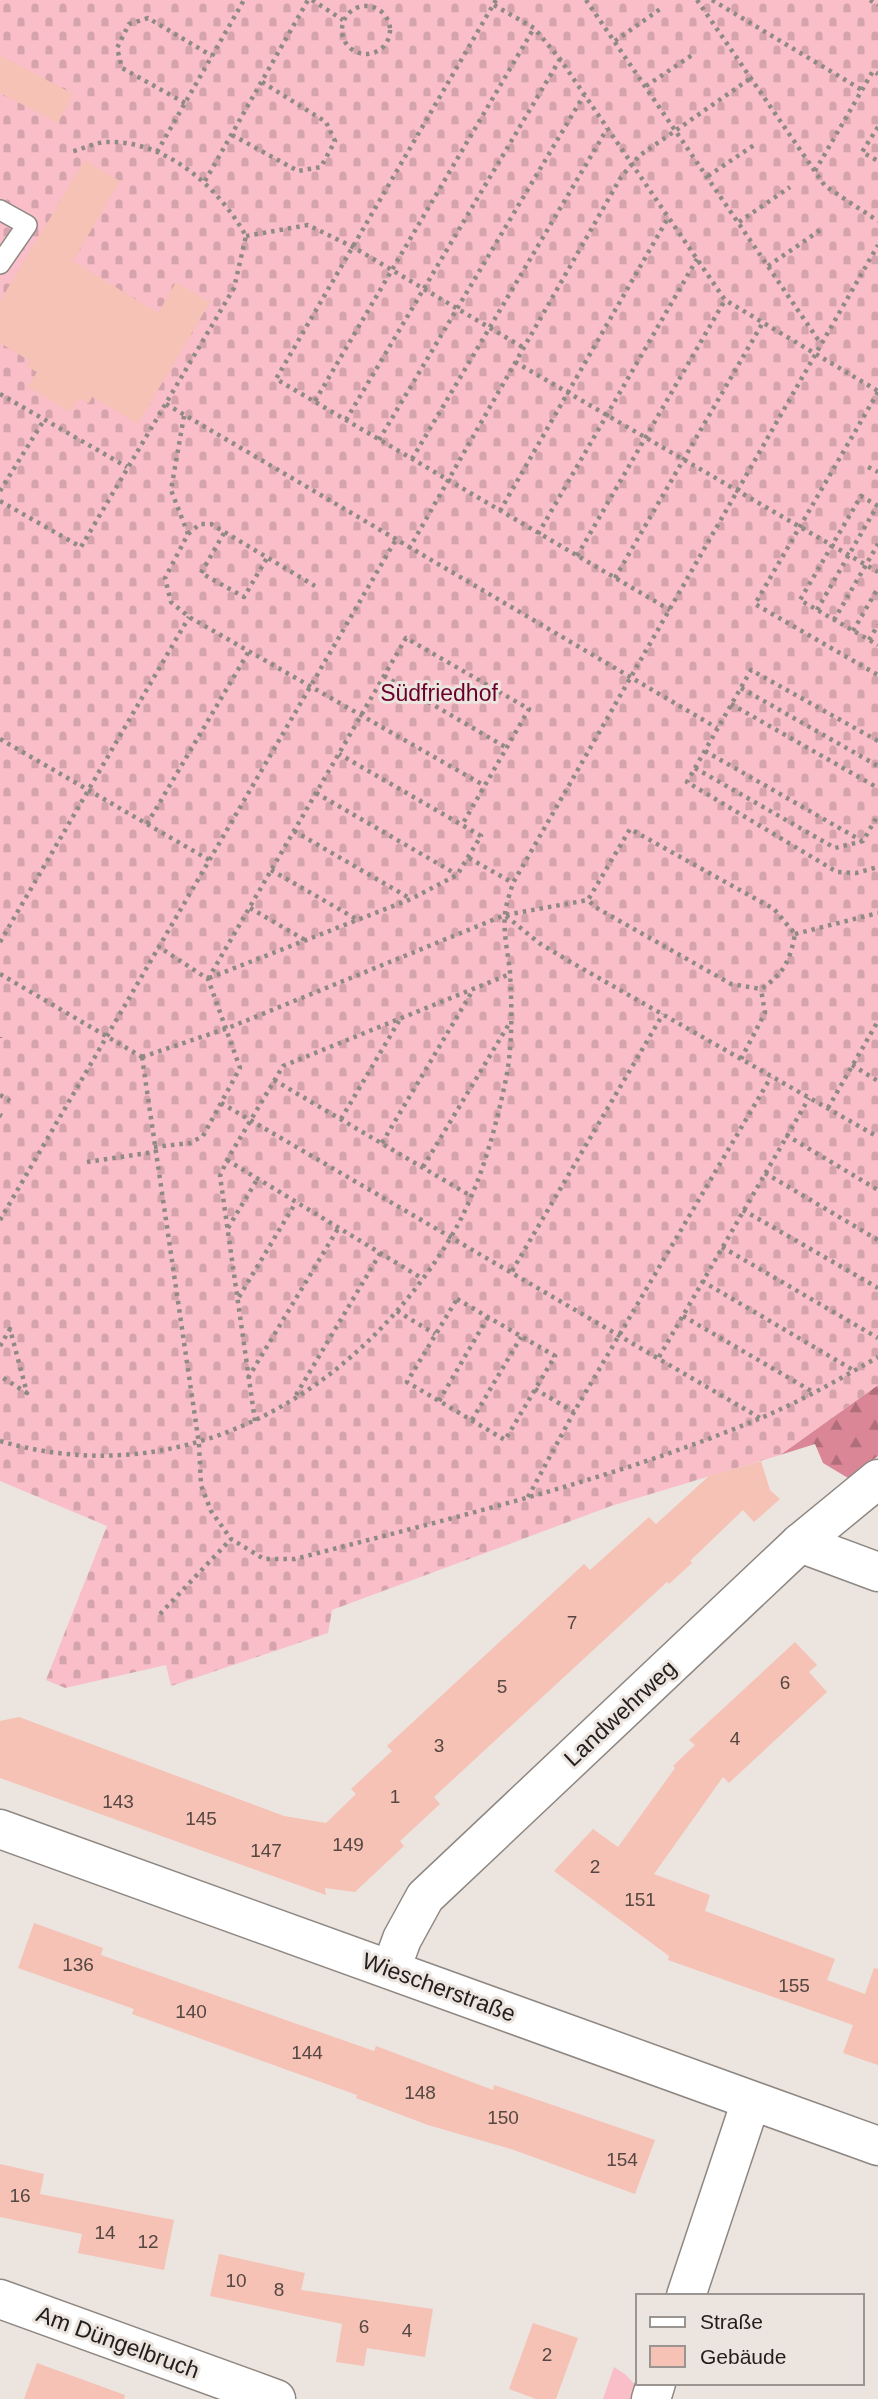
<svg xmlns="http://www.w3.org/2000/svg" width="878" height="2399" font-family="Helvetica,sans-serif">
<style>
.green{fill:#f9bec8}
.forest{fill:url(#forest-firs)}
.cemetery{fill:url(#cemetery-stones)}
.building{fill:#f5c2b5}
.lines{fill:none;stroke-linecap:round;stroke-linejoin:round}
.service-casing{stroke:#8e8782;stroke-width:22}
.minor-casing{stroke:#8e8782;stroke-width:41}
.secondary-casing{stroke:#8e8782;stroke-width:41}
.path{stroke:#908a86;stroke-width:4.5;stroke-dasharray:3.5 5;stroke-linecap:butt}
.service{stroke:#fff;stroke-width:19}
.minor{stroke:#fff;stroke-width:38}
.secondary{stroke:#fff;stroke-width:38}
.labels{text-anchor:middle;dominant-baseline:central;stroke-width:6;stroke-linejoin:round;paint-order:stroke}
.number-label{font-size:19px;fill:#564742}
.park-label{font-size:23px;fill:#6a012a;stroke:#ece4df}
.street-label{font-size:23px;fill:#211e1c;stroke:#ece4df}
</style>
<defs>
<pattern id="forest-firs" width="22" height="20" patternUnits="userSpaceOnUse" patternTransform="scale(1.75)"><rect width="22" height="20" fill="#da8696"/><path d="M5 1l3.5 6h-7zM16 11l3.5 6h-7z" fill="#b06d7a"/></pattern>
<pattern id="cemetery-stones" width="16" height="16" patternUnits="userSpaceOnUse" patternTransform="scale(1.75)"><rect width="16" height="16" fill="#f9bec8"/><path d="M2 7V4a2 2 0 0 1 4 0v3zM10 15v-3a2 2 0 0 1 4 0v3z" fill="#d5a3ab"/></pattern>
</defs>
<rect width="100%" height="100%" fill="#ece4df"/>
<!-- green -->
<polygon class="green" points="614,2367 626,2375 636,2386 631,2399 603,2399"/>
<!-- forest -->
<polygon class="forest" points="878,1385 878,1456 848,1478 823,1463 815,1444 780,1455"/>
<!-- cemetery -->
<polygon class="cemetery" points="0,0 878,0 878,1385 780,1455 611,1506 332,1610 328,1633 171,1686 166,1665 65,1688 46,1680 107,1526 0,1481"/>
<!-- building -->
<g class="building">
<polygon points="0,55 73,94 58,123 0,93"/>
<polygon points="85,160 120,181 73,261 158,313 176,282 210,302 138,424 92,397 89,403 79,398 70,412 28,387 37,372 26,366 30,361 0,343 0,301"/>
<polygon points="761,1461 770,1490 780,1499 754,1522 743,1510 690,1561 692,1563 669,1584 667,1582 434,1797 440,1804 400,1841 404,1846 355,1892 325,1888 326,1895 0,1778 0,1721 19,1717 284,1816 326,1823 356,1794 351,1789 392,1751 387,1746 584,1564 590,1570 649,1517 656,1524 709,1476"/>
<polygon points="795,1642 817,1665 809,1672 827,1692 729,1783 723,1777 654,1874 710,1895 705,1911 835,1959 827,1980 865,1994 874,1968 878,1969 878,2065 843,2053 853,2025 668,1960 669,1956 554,1871 593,1829 618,1847 675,1768 673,1766 695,1745 689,1740"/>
<polygon points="34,1923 103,1948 101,1955 297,2024 374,2051 376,2046 493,2090 494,2085 655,2140 635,2194 511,2149 428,2125 356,2098 357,2095 132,2014 134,2009 18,1968"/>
<polygon points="0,2164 44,2174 40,2194 174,2220 164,2270 78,2253 82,2234 0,2217"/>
<polygon points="219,2254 305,2273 301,2290 433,2309 425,2357 367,2348 364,2366 336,2362 342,2324 210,2296"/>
<polygon points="533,2323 578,2338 556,2399 536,2399 509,2389"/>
<polygon points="37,2363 125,2395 124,2399 24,2399"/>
</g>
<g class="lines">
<!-- service casing -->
<g class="service-casing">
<polyline id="service" points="0,210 27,225 0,264"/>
</g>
<!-- minor casing -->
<g class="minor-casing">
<g id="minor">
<polyline points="800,1543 878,1572"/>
<polyline points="391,1969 402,1939 425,1897 800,1543 878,1479"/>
<polyline points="686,2296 751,2101"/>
<polyline points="0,2299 276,2399"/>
<polyline points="651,2399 656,2383"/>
</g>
</g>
<!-- secondary casing -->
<g class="secondary-casing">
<polyline id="secondary" points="0,1829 878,2146"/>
</g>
<!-- path -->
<g class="path">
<polyline points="312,0 343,20"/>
<polyline points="496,0 276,379 670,610"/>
<polyline points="586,0 821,344"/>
<polyline points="697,0 825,186 878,221"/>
<polyline points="712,0 862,90"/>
<polyline points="870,0 878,5"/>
<polyline points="494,5 534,28 560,59 725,300 878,391"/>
<circle cx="366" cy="30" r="24"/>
<polyline points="615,41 663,7"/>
<polyline points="646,86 695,53"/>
<polyline points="185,103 122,68 117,48 129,24 148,18 212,56"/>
<polyline points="878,127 862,152 878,161"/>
<polyline points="232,135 298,171 321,167 335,141 326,122 262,82"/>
<polyline points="157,152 244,0"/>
<polyline points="815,171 873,71 878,74"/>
<polyline points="708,176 757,143"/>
<polyline points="205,181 308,0"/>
<polyline points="739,222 790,187"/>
<polyline points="246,236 308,225 353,247 524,348"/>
<polyline points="768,266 822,229"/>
<polyline points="515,362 878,572"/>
<polyline points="878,392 755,604 878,675"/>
<polyline points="0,394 127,467"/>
<polyline points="315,401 534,28"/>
<polyline points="166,404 717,728"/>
<polyline points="184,416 171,490 188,534 165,578 171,602 189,617 485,786"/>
<polyline points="346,420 560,59"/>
<polyline points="379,440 584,95"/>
<polyline points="412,459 607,129"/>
<polyline points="868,467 878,472"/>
<polyline points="0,491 44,420"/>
<path d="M 0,501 L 81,547 L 234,288 L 246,236 C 219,188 168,141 108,142 C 96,142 82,149 71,152"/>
<polyline points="878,506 861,496 800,600 878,645"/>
<polyline points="500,511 668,218"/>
<polyline points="224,533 201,573 244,597 267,558"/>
<polyline points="188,534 200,524 211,524 315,586"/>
<polyline points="538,534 697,259"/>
<polyline points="409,549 621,177 639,156 751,78"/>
<polyline points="577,556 725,300"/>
<polyline points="615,578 762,324"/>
<polyline points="817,610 877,506"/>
<polyline points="834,620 878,544"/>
<polyline points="853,631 878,588"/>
<polyline points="869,640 878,625"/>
<polyline points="384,676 507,748"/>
<polyline points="741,688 878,766"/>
<polyline points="731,704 878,788"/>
<polyline points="0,739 211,861"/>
<polyline points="878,741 751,670 687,782 837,872 856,873 878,867"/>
<polyline points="705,751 862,841"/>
<polyline points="695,768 835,848 863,841 878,815"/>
<polyline points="316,793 456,874"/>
<polyline points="147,824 249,651"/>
<polyline points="294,831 411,899"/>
<polyline points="469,858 513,883"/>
<polyline points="271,870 358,920"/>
<polyline points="250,908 305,940"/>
<polyline points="506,916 539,943 569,961 878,1137"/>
<polyline points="795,934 878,913"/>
<polyline points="0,942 189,617"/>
<polyline points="0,974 142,1057"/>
<polyline points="209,978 411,899 457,875 481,836 339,754"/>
<polyline points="208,979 406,638 529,709 462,825"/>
<polyline points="0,1037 0,1038"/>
<path d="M 142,1057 L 199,1444 L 201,1485 L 211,1511 L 231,1539 L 264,1559 L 295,1559 C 451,1518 611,1481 761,1418 C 801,1401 840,1379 878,1357"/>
<path d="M 142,1057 L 228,1028 L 505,915 L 588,900 L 630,829 L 774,909 L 795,934 C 790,960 784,974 761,989 L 731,984 L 595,907 L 588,900"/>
<polyline points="741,1059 765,1013 761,989"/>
<polyline points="852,1065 878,1081"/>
<polyline points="274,1080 471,1196"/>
<polyline points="0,1095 10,1101"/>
<polyline points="221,1103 760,1418"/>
<polyline points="828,1108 878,1021"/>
<polyline points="0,1115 2,1116"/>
<polyline points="341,1119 399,1021"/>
<polyline points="786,1135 878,1190"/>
<polyline points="382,1143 473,990"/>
<polyline points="154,1147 190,1143 203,1136 240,1068 208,979 159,947"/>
<polyline points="227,1160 423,1279"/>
<polyline points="87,1162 155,1152"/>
<polyline points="423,1167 509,1024"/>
<polyline points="765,1173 878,1240"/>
<polyline points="743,1210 878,1288"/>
<polyline points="0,1220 395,541"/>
<polyline points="228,1228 258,1178"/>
<polyline points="722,1247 878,1338"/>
<polyline points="512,1271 663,1014"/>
<polyline points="702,1281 853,1370"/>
<polyline points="239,1297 296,1202"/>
<polygon points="457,1299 555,1356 505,1440 407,1382"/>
<polyline points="397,1311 435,1334"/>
<polyline points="683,1316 813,1392"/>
<polyline points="0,1346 10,1329 27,1393 0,1376"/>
<polyline points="659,1357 809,1098"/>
<polyline points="248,1378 339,1227"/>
<polyline points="535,1389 574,1412"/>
<polyline points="296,1395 381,1252"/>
<polyline points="439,1401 488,1317"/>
<polyline points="472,1420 521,1337"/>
<polyline points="255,1421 220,1176 227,1160 283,1066 510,974"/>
<path d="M 0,1441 C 185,1495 356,1394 451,1237 C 478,1191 493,1139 504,1088 C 513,1051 512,1010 510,972 C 508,954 503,932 505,914 C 506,904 510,893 513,883 L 878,245"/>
<polyline points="528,1497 574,1412 771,1077"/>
<polyline points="160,1614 231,1539"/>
</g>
<!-- service -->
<use href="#service" class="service"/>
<!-- minor -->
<use href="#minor" class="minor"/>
<!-- secondary -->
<use href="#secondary" class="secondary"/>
</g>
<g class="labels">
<!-- number labels -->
<g class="number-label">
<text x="572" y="1622">7</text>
<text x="785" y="1682">6</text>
<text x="502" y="1686">5</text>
<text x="735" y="1738">4</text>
<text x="439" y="1745">3</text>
<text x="395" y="1796">1</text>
<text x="118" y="1801">143</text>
<text x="201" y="1818">145</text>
<text x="348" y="1844">149</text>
<text x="266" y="1850">147</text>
<text x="595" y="1866">2</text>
<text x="640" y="1899">151</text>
<text x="78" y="1964">136</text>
<text x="794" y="1985">155</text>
<text x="191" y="2011">140</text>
<text x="307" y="2052">144</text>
<text x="420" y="2092">148</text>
<text x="503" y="2117">150</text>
<text x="622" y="2159">154</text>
<text x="20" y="2195">16</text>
<text x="105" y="2232">14</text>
<text x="148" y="2241">12</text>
<text x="236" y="2280">10</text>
<text x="279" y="2289">8</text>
<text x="364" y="2326">6</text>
<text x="407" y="2330">4</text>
<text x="547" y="2354">2</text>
</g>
<!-- park labels -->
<g class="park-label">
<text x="439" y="693">Südfriedhof</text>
</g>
<!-- street labels -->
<g class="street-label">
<text transform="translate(620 1713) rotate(-43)">Landwehrweg</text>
<text transform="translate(439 1987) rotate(20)">Wiescherstraße</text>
<text transform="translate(118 2342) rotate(20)">Am Düngelbruch</text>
</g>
</g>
<!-- legend -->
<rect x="636" y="2294" width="228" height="91" fill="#ece4df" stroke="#9b9591" stroke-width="2"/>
<rect x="650" y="2317" width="35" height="10" fill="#ffffff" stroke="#9b9591" stroke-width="2"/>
<text x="700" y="2329" font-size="21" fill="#211e1c">Straße</text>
<rect x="650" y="2346" width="35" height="21" fill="#f5c2b5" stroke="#9b9591" stroke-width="2"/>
<text x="700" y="2364" font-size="21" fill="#211e1c">Gebäude</text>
</svg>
